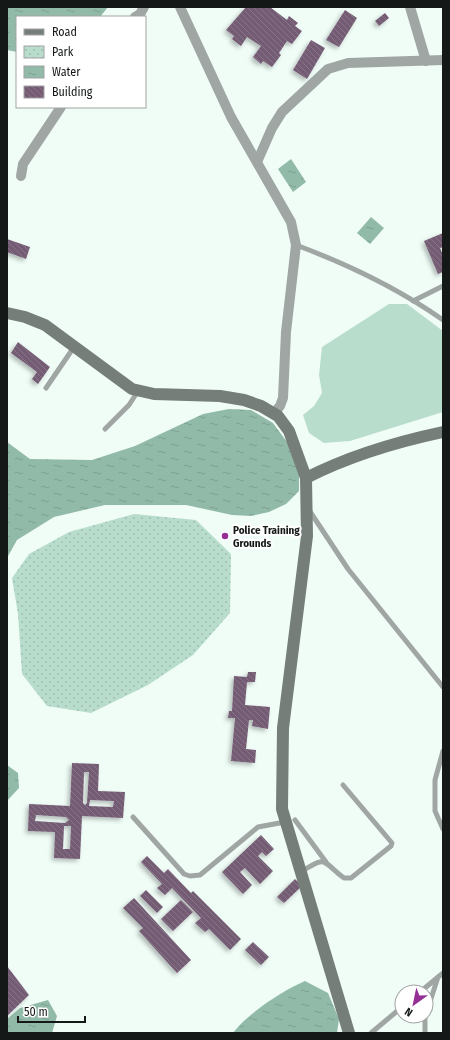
<svg xmlns="http://www.w3.org/2000/svg" width="450" height="1040" font-family="'Fira Sans Condensed',sans-serif">
<style>
.park{fill:url(#park-dots)}
.pitch{fill:#b9ddcd}
.water{fill:url(#water-ripples)}
.building{fill:url(#building-back-hatch);fill-rule:evenodd;filter:url(#shadow)}
.lines{fill:none;stroke-linecap:round;stroke-linejoin:round}
.lane{stroke:#a0a6a3;stroke-width:5}
.street{stroke:#a0a6a3;stroke-width:10}
.secondary{stroke:#767e7a;stroke-width:12}
.poi-dot{fill:#932f95;stroke:#fff;stroke-width:1.5}
.labels{text-anchor:middle;dominant-baseline:central;stroke-width:4;stroke-linejoin:round;paint-order:stroke}
.poi-label{font-size:11px;font-weight:bold;fill:#141917;stroke:#fff;text-anchor:start}
</style>
<defs>
<pattern id="park-dots" width="8" height="8" patternUnits="userSpaceOnUse"><rect width="8" height="8" fill="#b9ddcd"/><path d="M2 2h.1M6 6h.1" fill="none" stroke="#9ebdaf" stroke-width="1.8" stroke-linecap="round"/></pattern>
<pattern id="water-ripples" width="26" height="14" patternUnits="userSpaceOnUse"><rect width="26" height="14" fill="#92baa9"/><path d="M2 4q2-2 4 0t4 0M15 11q2-2 4 0t4 0" fill="none" stroke="#7d9f91"/></pattern>
<pattern id="building-back-hatch" width="6" height="6" patternUnits="userSpaceOnUse"><rect width="6" height="6" fill="#755b74"/><path d="M-1 5l2 2M0 0l6 6M5-1l2 2" fill="none" stroke="#867385"/></pattern>
<filter id="shadow"><feDropShadow dx="-2.5" dy="2.5" stdDeviation="2" flood-color="#0004"/></filter>
</defs>
<rect width="100%" height="100%" fill="#f0fdf7"/>
<!-- park -->
<polygon class="park" points="134,514 196,520 231,554 230,613 193,655 148,685 91,713 47,706 22,674 18,614 12,578 29,554 69,532"/>
<!-- pitch -->
<polygon class="pitch" points="389,304 407,304 443,331 443,412 350,441 324,443 309,433 303,415 314,406 322,393 319,375 322,347"/>
<!-- water -->
<g class="water">
<polygon points="7,7 108,7 100,17 17,17 17,52 7,50"/>
<polygon points="291,159 306,182 293,192 278,169"/>
<polygon points="371,217 384,228 370,244 357,233"/>
<polygon points="229,409 251,410 273,423 290,446 299,475 299,491 286,504 269,512 251,516 232,515 186,505 105,505 54,517 17,540 7,558 7,442 30,459 92,460 135,446 203,414"/>
<polygon points="7,765 18,773 19,788 7,801"/>
<path d="M 305,981 L 328,993 L 339,1019 L 337,1033 L 233,1033 C 248,1013 282,991 305,981 Z"/>
<polygon points="48,1000 57,1016 52,1033 7,1033 7,1019 20,1008"/>
</g>
<!-- building -->
<g class="building">
<polygon points="246,7 270,7 287,20 289,16 298,23 295,26 302,31 292,44 287,41 279,53 281,55 272,67 263,61 261,64 253,57 261,46 247,37 241,46 232,39 234,36 226,30"/>
<polygon points="345,10 357,18 339,47 326,40"/>
<polygon points="385,13 389,18 379,26 375,21"/>
<polygon points="311,40 325,48 307,79 293,70"/>
<polygon points="443,233 443,247 440,248 443,255 443,272 438,274 424,241"/>
<polygon points="7,239 30,247 26,259 7,252"/>
<polygon points="18,342 50,367 38,384 32,379 37,372 11,353"/>
<polygon points="248,672 256,672 255,682 247,682 245,705 270,707 268,729 252,726 253,720 249,720 246,749 256,750 255,763 231,761 235,718 228,718 229,711 232,711 234,676 247,677"/>
<path d="M 72,763 L 99,764 L 98,791 L 125,792 L 123,818 L 82,816 L 80,859 L 54,858 L 55,832 L 28,831 L 29,804 L 70,806 ZM 84,772 L 89,772 L 87,803 L 85,805 L 83,803 ZM 90,800 L 114,801 L 113,807 L 89,806 ZM 36,815 L 66,817 L 69,820 L 65,823 L 35,821 ZM 64,826 L 71,826 L 70,849 L 63,849 Z"/>
<polygon points="261,835 274,849 266,856 262,852 258,856 273,871 260,884 245,868 240,872 252,885 243,894 222,872"/>
<polygon points="147,856 164,873 168,869 191,893 193,891 241,939 230,950 209,929 205,932 195,923 201,918 172,888 165,895 157,888 162,884 141,862"/>
<polygon points="295,879 302,886 284,903 277,897"/>
<polygon points="146,890 163,907 157,913 140,896"/>
<polygon points="134,898 191,960 177,973 139,931 143,928 123,908"/>
<polygon points="181,900 193,912 173,931 161,919"/>
<polygon points="253,942 269,957 261,965 245,950"/>
<polygon points="7,966 29,995 7,1016"/>
</g>
<g class="lines">
<!-- lane -->
<g class="lane">
<path d="M 296,245 C 347,264 399,289 443,320"/>
<polyline points="413,301 443,286"/>
<polyline points="46,388 74,347"/>
<polyline points="105,429 129,405 138,391"/>
<polyline points="309,510 348,569 443,687"/>
<polyline points="443,751 435,780 435,811 443,829"/>
<polyline points="133,817 184,874 190,876 200,875 258,827 285,822"/>
<polyline points="295,820 326,862"/>
<path d="M 301,872 C 328,854 322,862 344,878 L 351,878 L 391,846 L 392,843 L 343,785"/>
<polyline points="420,992 443,973"/>
<polyline points="426,1014 438,977"/>
<polyline points="371,1033 402,1007"/>
<polyline points="425,1033 425,1016"/>
</g>
<!-- street -->
<g class="street">
<polyline points="180,7 231,117 291,222 296,245 286,332 283,398 280,406 274,413"/>
<polyline points="410,7 426,61"/>
<polyline points="135,17 140,14 144,7"/>
<polyline points="257,162 272,128 282,112 328,69 348,63 443,60"/>
<polyline points="21,176 23,164 61,107"/>
</g>
<!-- secondary -->
<g class="secondary">
<polyline points="7,313 25,317 45,325 132,389 154,394 220,396 244,400 261,406 278,416 289,431 306,478 307,536 283,728 282,809 349,1033"/>
<path d="M 306,478 C 349,456 396,442 443,432"/>
</g>
</g>
<!-- markers -->
<circle class="poi-dot" cx="225" cy="536" r="4"/>
<g class="labels">
<!-- poi labels -->
<g class="poi-label">
<text x="233" y="530">Police Training<tspan x="233" dy="13">Grounds</tspan></text>
</g>
</g>
<!-- border -->
<rect width="450" height="1040" fill="none" stroke="#141917" stroke-width="16"/>
<!-- legend -->
<rect x="16" y="16" width="130" height="92" fill="#ffffff" stroke="#a1a3a2"/>
<rect x="24" y="29" width="20" height="6" fill="#767e7a" stroke="#a1a3a2"/>
<text x="52" y="36" font-size="12" fill="#141917">Road</text>
<rect x="24" y="46" width="20" height="12" fill="url(#park-dots)" stroke="#a1a3a2"/>
<text x="52" y="56" font-size="12" fill="#141917">Park</text>
<rect x="24" y="66" width="20" height="12" fill="url(#water-ripples)" stroke="#a1a3a2"/>
<text x="52" y="76" font-size="12" fill="#141917">Water</text>
<rect x="24" y="86" width="20" height="12" fill="url(#building-back-hatch)" stroke="#a1a3a2"/>
<text x="52" y="96" font-size="12" fill="#141917">Building</text>
<!-- north arrow -->
<g transform="translate(414 1004) rotate(213)"><circle r="19" fill="#ffffff" stroke="#a1a3a2"/>
<path d="M0-3L7 15L0 10L-7 15Z" fill="#932f95"/>
<text y="-6" font-size="11" font-weight="bold" text-anchor="middle" fill="#141917">N</text>
</g>
<!-- scale -->
<path d="M18 1016v6h67v-6" fill="none" stroke="#141917" stroke-width="2"/>
<text x="24" y="1016" font-size="12" fill="#141917" stroke="#ffffff" stroke-width="3" paint-order="stroke">50 m</text>
</svg>
